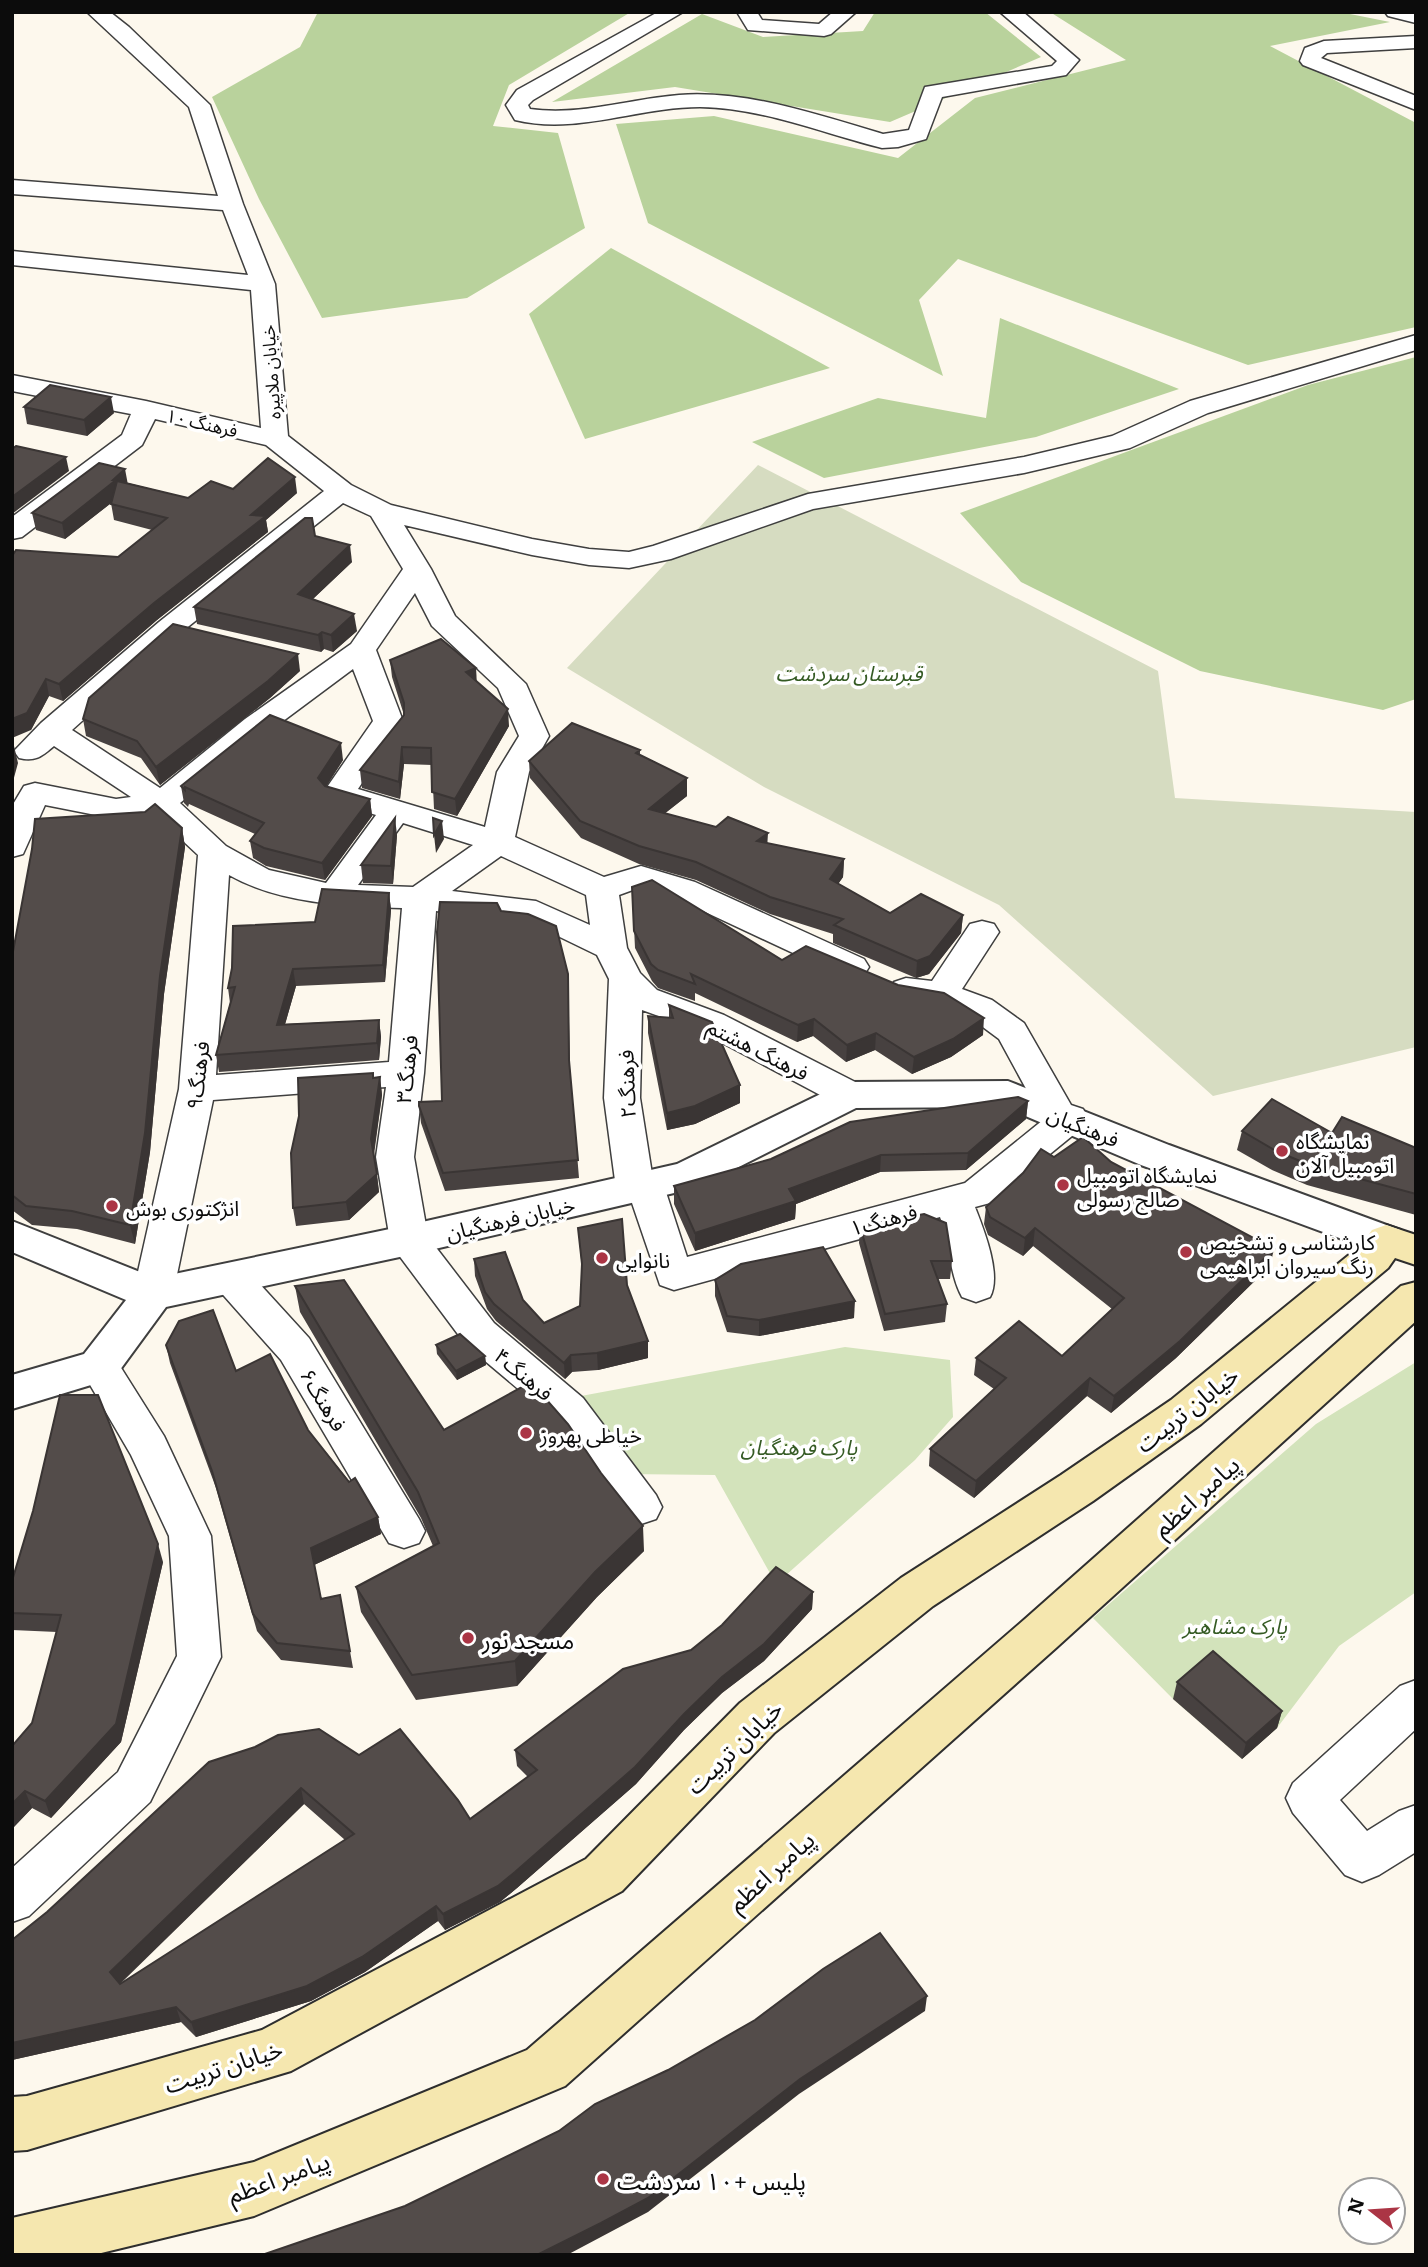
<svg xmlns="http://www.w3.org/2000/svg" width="1428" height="2267" font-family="Literata,'Noto Sans Arabic',serif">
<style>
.green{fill:#d3e3bb}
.forest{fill:#b9d29c}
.cemetery{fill:#d6dcc1}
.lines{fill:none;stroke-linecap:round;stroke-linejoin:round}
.minor-casing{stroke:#3f3f3f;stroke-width:3}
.tertiary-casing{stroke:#3f3f3f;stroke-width:4}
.secondary-casing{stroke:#2e2e2e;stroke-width:4}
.minor{fill:#fff;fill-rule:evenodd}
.tertiary{fill:#fff;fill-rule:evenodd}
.secondary{fill:#f5e7af;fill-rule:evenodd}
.wall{fill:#474140;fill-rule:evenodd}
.shaded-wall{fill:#3a3534}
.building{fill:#534c4a;stroke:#3a3534;stroke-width:2;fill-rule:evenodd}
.poi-dot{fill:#ab3545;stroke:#fff;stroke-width:2.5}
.labels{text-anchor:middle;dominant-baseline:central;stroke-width:7;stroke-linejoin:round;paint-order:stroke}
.far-street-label{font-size:18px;fill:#0c0c0c;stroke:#fff}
.park-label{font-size:21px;font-style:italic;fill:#355b24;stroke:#fff}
.street-label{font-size:21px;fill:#0c0c0c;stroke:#fff}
.poi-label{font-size:21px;fill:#0c0c0c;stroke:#fff;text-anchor:start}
.near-street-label{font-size:24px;fill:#0c0c0c;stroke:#fff}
.near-poi-label{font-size:24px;fill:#0c0c0c;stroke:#fff;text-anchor:start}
</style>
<rect width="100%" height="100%" fill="#fdf8ed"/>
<!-- green -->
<g class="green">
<polygon points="845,1347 950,1360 953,1417 915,1460 776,1584 715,1475 625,1474 581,1396"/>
<polygon points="1416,1362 1416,1592 1339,1646 1277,1728 1242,1759 1173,1699 1093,1618 1316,1424"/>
</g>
<!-- forest -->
<g class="forest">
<polygon points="318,12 631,12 509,85 493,126 558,133 585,228 467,298 322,318 259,199 212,97 300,47"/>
<polygon points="875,12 985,12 1041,57 890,122 675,87 552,102 702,14 763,37 863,31"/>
<polygon points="1050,12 1340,12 1390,22 1270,46 1416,123 1416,327 1248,365 958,259 919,300 943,376 648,223 616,124 714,116 898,158 975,98 1126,60"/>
<polygon points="611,248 830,368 585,439 529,314"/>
<polygon points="1000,318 1179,389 1036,437 824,478 752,442 878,398 986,418"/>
<polygon points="1416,357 1416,699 1383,710 1200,671 1021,582 960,513 1308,385"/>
</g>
<!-- cemetery -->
<polygon class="cemetery" points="758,465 1158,671 1175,798 1416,812 1416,1047 1213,1096 999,905 764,787 567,668"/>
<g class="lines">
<!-- minor casing -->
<g class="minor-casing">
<g id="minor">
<path d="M 87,12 L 110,12 L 129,27 L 210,105 L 243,204 L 275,284 L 288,436 L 351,485 L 391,505 L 532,539 L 589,549 L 629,552 L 653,546 L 808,494 L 1024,457 L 1112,436 L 1190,401 L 1416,335 L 1416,350 L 1208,413 L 1130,448 L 1024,473 L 813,509 L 671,559 L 629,568 L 589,565 L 532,555 L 404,525 L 431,569 L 455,616 L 526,684 L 549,736 L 529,772 L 515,837 L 604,877 L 641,866 L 695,882 L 864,959 L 869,967 L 864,975 L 852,978 L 840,975 L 671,896 L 641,887 L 619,895 L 627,948 L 640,973 L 657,990 L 724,1015 L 863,1086 L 868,1095 L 863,1104 L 850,1108 L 837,1104 L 700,1031 L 642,1010 L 640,1098 L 652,1174 L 658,1176 L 664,1186 L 687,1257 L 965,1183 L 1043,1120 L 999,1039 L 968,1016 L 937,1005 L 894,998 L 889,990 L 894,982 L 906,978 L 932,981 L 970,924 L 982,921 L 994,924 L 999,932 L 962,989 L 992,1000 L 1024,1023 L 1071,1105 L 1083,1109 L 1088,1118 L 1083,1127 L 990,1203 L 975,1207 C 984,1230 1002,1275 990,1297 L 976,1302 L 962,1297 C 949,1273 950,1243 940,1217 L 674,1290 L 660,1285 L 631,1200 L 622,1198 L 616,1188 L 604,1098 L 609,979 L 597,955 L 529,922 L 436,911 L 424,1073 L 414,1157 L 428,1237 L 494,1323 L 583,1398 L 656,1495 L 662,1507 L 656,1519 L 641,1524 L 626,1519 L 555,1420 L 466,1345 L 395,1250 L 390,1240 L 376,1157 L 386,1087 L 213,1100 L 173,1294 L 167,1304 L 153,1309 L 139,1304 L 133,1294 L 179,1089 L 198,855 L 154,814 L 116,819 L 45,805 L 23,854 L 12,857 L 12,806 L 24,786 L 35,783 L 116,799 L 131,797 L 54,746 C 42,756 36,762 19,758 L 14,751 L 41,723 L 159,622 L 324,491 L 266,445 L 155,419 L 142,445 L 22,537 L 12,539 L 12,517 L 122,435 L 131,414 L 12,391 L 12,375 L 146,401 L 261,428 L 251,290 L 12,265 L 12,251 L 248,275 L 223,210 L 12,194 L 12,180 L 218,196 L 189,107 ZM 343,503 L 371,516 L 403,569 L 351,644 L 245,719 L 160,788 L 72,730 L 179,634 ZM 415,593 L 432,626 L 498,688 L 519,736 L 497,772 L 485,827 L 358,789 L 403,721 L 376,650 ZM 353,669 L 373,721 L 323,793 L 328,800 L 376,815 L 326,883 L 269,870 L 226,846 L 180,803 L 267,733 ZM 403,823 L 473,845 L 413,887 L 358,885 ZM 501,856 L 586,895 L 590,925 L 536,901 L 452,891 ZM 229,875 C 280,904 345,906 402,908 L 389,1062 L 216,1075 Z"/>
<path d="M 658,12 L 683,12 L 533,100 L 528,105 L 530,109 C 581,116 629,99 679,95 C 748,90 818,115 883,134 L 909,130 L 925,87 L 1052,66 L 1057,61 L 1000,12 L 1023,12 L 1079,60 L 1066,75 L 942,97 L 926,139 L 898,147 L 882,148 C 822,133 763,108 700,107 C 638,107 577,135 515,120 L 506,105 L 517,90 Z"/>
<polygon points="737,12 757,12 762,20 819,24 833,12 856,12 831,34 824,36 748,30"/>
<polygon points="1385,12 1416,12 1416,23 1388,16"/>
<polygon points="1416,36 1416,48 1327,53 1321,58 1416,96 1416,110 1303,65 1300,61 1305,48 1324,41"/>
<polygon points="231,1263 245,1268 309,1338 419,1519 425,1531 419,1543 404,1548 389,1543 281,1360 217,1288 212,1278 217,1268"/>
<polygon points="99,1350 113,1355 164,1436 211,1536 221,1657 150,1802 29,1916 12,1922 12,1868 118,1772 177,1656 169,1536 131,1455 79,1366 85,1355"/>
<polygon points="1416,1680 1416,1729 1340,1800 1367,1831 1399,1811 1416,1805 1416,1852 1379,1875 1362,1882 1345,1875 1293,1813 1286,1798 1293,1783 1400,1686"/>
</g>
</g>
<!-- tertiary casing -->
<g class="tertiary-casing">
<polygon id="tertiary" points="1008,1081 1169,1145 1400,1230 1406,1240 1400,1250 1386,1255 1372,1250 1141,1165 1004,1107 856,1108 701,1186 687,1190 409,1255 166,1307 114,1378 12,1409 12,1375 84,1354 126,1300 12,1252 12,1221 155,1278 409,1225 677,1164 837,1086 850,1082"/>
</g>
<!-- secondary casing -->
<g class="secondary-casing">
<g id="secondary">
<polygon points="1386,1225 1416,1235 1416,1265 1395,1258 1388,1268 1201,1424 1093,1501 933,1606 774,1733 622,1891 291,2071 27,2150 12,2151 12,2097 27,2096 262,2030 586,1859 740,1703 901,1578 1061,1475 1171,1400 1360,1246 1372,1230"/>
<polygon points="1416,1282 1416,1321 1057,1647 565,2086 254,2216 93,2255 12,2255 12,2218 254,2162 527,2050 1025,1619 1401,1286"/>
</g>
</g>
<!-- minor -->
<use href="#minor" class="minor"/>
<!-- tertiary -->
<use href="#tertiary" class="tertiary"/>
<!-- secondary -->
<use href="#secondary" class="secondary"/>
</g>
<!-- wall -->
<g class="wall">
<polygon points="24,407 114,413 87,436 27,424"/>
<polygon points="128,483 188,498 233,489 297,493 266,520 268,532 157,620 63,701 49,696 31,730 12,556 118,557 152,530 114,520 111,503 65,539 36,530 32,513"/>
<polygon points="315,536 352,562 313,599 357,631 333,652 324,649 321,652 197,624 194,607"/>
<polygon points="390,660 477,681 509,726 457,816 434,809 432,765 404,764 400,799 362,788 360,770 404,715 392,677"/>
<polygon points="300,671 270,698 160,785 141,758 86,736 83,719"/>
<polygon points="640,750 640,755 687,796 665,813 767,843 844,859 843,877 838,884 890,913 963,915 961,933 929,974 916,978 833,943 833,934 770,914 696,880 639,864 581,838 530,778 529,761"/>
<polygon points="343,760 326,786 370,799 372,816 325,880 266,866 253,858 250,841 255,834 189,804 188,807 184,803 181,786"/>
<polygon points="182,828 185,847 164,994 150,1152 135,1244 77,1229 32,1225 12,1210 12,957"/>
<polygon points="397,835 393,884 363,883 361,865"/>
<polygon points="632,887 782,960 983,1035 951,1057 912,1074 875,1050 846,1062 813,1036 797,1042 695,993 695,1001 658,988 652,981 635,948"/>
<polygon points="389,893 391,910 385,982 296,986 285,1024 379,1020 381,1037 379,1060 219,1072 216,1055 230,1003 228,988 315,922"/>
<polygon points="501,911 568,974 570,1069 579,1178 445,1191 421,1123 419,1106 442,1101"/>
<polygon points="669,1005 740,1085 740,1103 695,1124 667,1130 648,1033 648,1016 669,1018"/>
<polygon points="373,1073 374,1078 380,1077 382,1095 374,1155 379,1192 349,1220 296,1226 293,1208"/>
<polygon points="1028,1101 1026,1119 966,1170 880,1172 796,1204 795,1219 695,1251 674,1204 674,1186"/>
<polygon points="1242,1131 1332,1133 1416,1148 1416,1215 1307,1185 1272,1170 1237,1150"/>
<polygon points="1054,1157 1111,1162 1270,1266 1176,1358 1111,1413 1087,1396 974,1498 929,1466 930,1449 994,1389 974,1375 976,1358 1062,1356 1112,1309 1033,1246 1023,1256 988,1235 984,1224 986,1207"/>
<polygon points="860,1226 952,1261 950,1279 938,1279 947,1304 945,1322 884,1331 859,1243"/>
<polygon points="578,1228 627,1285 648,1341 648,1358 598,1370 572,1372 565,1379 496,1321 487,1309 475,1276 474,1259 523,1300 544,1323 580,1306 582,1270"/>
<polygon points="715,1280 854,1318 759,1336 727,1332 715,1296"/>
<polygon points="295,1286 444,1430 644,1551 597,1597 517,1686 416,1700 361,1612 356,1587 433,1546 421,1518 300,1312"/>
<polygon points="166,1345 236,1371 308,1430 378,1517 381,1534 314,1565 321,1599 340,1595 353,1668 281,1660 257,1631 216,1488 170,1363"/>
<polygon points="436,1345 485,1356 486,1365 457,1380 437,1354"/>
<polygon points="163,1562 121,1742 51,1818 32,1808 12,1829 57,1632 12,1630 12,1581"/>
<path d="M 813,1592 L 812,1609 L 764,1661 L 722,1693 L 684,1730 L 636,1784 L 517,1888 L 500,1902 L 445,1930 L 438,1921 L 365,1972 L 311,2001 L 196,2037 L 181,2022 L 12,2060 L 12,1940 L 359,1755 L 470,1819 L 528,1777 L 517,1766 L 515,1750 L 691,1650 ZM 304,1804 L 345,1840 L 120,1984 Z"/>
<polygon points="1177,1682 1282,1711 1277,1728 1242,1759 1173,1699"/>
</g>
<!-- shaded-wall -->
<g class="shaded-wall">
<polygon points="111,397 114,413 87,436 84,420"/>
<polygon points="66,457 69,471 12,514 12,497"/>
<polygon points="125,469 128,485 119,497 65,539 62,523"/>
<polygon points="295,477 297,493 266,520 268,532 157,620 63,701 59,684"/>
<polygon points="350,545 352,562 300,611 298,594"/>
<polygon points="354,614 357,631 333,652 331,635"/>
<polygon points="322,632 324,649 321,652 318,635"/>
<polygon points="298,654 300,671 270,698 160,785 156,767"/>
<polygon points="476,668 477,685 466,672"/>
<polygon points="46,679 49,696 31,730 12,738 12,719"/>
<polygon points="508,709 509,726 457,816 455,799"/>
<polygon points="341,743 343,760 321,795 318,778"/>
<polygon points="14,746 18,763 12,785 12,752"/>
<polygon points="402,747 404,764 400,799 399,782"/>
<polygon points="687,778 687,796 649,826 649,809"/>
<polygon points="370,799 372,816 325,880 322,863"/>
<polygon points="395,818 397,835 393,884 391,866"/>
<polygon points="442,821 444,839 436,853 434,835"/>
<polygon points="182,828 185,847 164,994 150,1152 135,1244 130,1225 160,976"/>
<polygon points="768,833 767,850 757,841"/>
<polygon points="844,859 843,877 829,897 830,879"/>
<polygon points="389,893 391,910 385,982 383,965"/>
<polygon points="963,915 961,933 929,974 916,978 917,961"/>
<polygon points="293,969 296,986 280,1042 277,1025"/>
<polygon points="984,1018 983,1035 951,1057 912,1074 914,1057"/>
<polygon points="814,1019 813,1036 797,1042 798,1025"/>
<polygon points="379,1020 381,1037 379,1060 377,1043"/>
<polygon points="876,1033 875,1050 846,1062 847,1045"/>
<polygon points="380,1077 382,1095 373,1157 371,1139"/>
<polygon points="740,1085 740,1103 695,1124 667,1130 667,1113"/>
<polygon points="1028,1101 1026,1119 966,1170 968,1153"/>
<polygon points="881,1155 880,1172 796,1204 795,1219 695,1251 695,1233 789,1189"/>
<polygon points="377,1174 379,1192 349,1220 346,1202"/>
<polygon points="1035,1228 1033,1246 1023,1256 1025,1238"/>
<polygon points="1274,1249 1270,1266 1176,1358 1111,1413 1114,1396"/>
<polygon points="855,1301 854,1318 759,1336 759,1320"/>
<polygon points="648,1341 648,1358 598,1370 597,1353"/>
<polygon points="571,1355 572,1372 565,1379 564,1363"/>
<polygon points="485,1356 486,1365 457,1380 456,1371"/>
<polygon points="1090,1378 1087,1396 974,1498 976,1481"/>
<polygon points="378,1517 381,1534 314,1565 311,1548"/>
<polygon points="643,1526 644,1551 597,1597 517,1686 515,1661 595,1572"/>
<polygon points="158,1544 163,1562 121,1742 51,1818 45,1801"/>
<polygon points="813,1592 812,1609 764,1661 722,1693 684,1730 636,1784 517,1888 500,1902 445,1930 443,1914 684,1714"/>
<polygon points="1282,1711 1277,1728 1242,1759 1246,1743"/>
<polygon points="301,1788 304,1804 116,1987 110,1972"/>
<polygon points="25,1791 32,1808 12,1829 12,1804"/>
<polygon points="436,1906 438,1921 365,1972 311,2001 196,2037 191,2022"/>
<polygon points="927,1996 925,2011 799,2094 648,2212 567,2255 537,2255 800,2079"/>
<polygon points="176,2007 181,2022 12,2060 12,2043"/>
</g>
<!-- building -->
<g class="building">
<polygon points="50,385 111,397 84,420 24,407"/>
<polygon points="16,446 66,457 12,497 12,449"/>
<polygon points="268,458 295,477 251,515 266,516 154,603 59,684 46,679 27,713 12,719 12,556 16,550 118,557 167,518 111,504 117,481 188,498 211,481 233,489"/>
<polygon points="99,463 125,469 113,480 116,480 62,523 32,513"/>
<polygon points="305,518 312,518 315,536 350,545 298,594 354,614 331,635 322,632 318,635 194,607"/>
<polygon points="173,624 298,654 268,681 156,767 137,741 83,719 89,698"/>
<polygon points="441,639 476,668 466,672 508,709 455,799 432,792 431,748 402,747 399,782 360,770 404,715 404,703 390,660"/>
<polygon points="270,715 341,743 318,778 325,786 370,799 322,863 264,848 250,841 264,823 185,787 185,790 181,786"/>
<polygon points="572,723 640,750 636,753 687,778 649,809 716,827 728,817 768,833 757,841 844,859 830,879 890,913 921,894 963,915 930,956 917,961 834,925 843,919 770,897 696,862 639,846 580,821 529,761"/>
<polygon points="155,804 182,828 160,976 145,1133 130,1225 72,1211 26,1206 12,1195 12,957 32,849 35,819 145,812"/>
<polygon points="395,818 391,866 361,865"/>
<polygon points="433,818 442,821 434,835"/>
<polygon points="652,880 782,960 806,946 898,985 944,993 984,1018 953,1039 914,1057 876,1033 847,1045 814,1019 798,1025 691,974 695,984 658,970 651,964 634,931 632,887"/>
<polygon points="322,889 389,893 383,965 293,969 277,1025 379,1020 377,1043 216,1055 235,987 228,988 232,968 233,926 315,922"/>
<polygon points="440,902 497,903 501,911 528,914 556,926 568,974 569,1060 578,1160 443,1173 419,1106 419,1102 442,1101 437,932"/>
<polygon points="669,1005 712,1022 740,1085 695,1106 667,1113 648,1016 673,1018"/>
<polygon points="373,1073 373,1078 380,1077 371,1139 377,1174 346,1202 293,1208 291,1153 299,1116 298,1078"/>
<polygon points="1018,1097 1028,1101 968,1153 881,1155 789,1189 796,1201 695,1233 674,1186 771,1159 850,1122"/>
<polygon points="1272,1099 1332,1133 1342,1117 1416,1148 1416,1194 1312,1166 1276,1151 1242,1131"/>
<polygon points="1083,1137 1111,1162 1274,1249 1180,1341 1114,1396 1090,1378 976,1481 930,1449 1006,1378 976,1358 1019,1321 1062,1356 1124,1298 1035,1228 1025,1238 990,1217 986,1207 1023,1173 1041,1149 1054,1157"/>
<polygon points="924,1214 946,1223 952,1261 931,1261 947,1304 885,1314 860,1226"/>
<polygon points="622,1219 627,1285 648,1341 597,1353 571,1355 564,1363 494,1304 485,1292 474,1259 505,1252 523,1300 544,1323 580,1306 582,1264 578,1228"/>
<polygon points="823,1247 855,1301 759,1320 727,1316 715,1280 741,1264"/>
<polygon points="344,1280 444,1430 531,1382 568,1424 601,1473 643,1526 595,1572 515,1661 412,1675 356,1587 439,1543 418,1492 295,1286"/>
<polygon points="213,1310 236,1371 270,1354 308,1430 349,1482 355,1478 378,1517 311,1548 321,1599 340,1595 350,1651 277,1643 253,1614 212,1471 166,1345 179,1321"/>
<polygon points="460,1334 485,1356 456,1371 436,1345"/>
<polygon points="60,1395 98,1395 158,1544 116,1724 45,1801 25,1791 12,1804 12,1746 32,1723 61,1615 12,1613 12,1581 33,1511"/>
<path d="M 776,1567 L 813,1592 L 764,1644 L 722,1677 L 684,1714 L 635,1767 L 515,1872 L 498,1886 L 443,1914 L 436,1906 L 362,1957 L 307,1986 L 191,2022 L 176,2007 L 12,2043 L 12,1940 L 47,1912 L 209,1762 L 255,1747 L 278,1735 L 319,1729 L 359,1755 L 400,1729 L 458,1800 L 470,1819 L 537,1770 L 515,1750 L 623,1669 L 691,1650 L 722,1625 ZM 301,1788 L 354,1834 L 120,1984 L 110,1972 Z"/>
<polygon points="1213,1651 1282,1711 1246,1743 1177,1682"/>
<polygon points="880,1933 927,1996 800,2079 648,2198 601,2223 537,2255 262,2255 405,2206 559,2131 595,2104 668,2070 755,2020 823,1969"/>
</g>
<!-- markers -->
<g class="poi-dot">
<circle cx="1282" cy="1151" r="7"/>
<circle cx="1063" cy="1185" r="7"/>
<circle cx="112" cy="1206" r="7"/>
<circle cx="1186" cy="1252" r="7"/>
<circle cx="602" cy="1258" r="7"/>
<circle cx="526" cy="1433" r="7"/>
<circle cx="468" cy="1638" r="7"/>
<circle cx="603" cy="2179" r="7"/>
</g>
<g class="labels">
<!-- far-street labels -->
<g class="far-street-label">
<text transform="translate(270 372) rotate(-94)">خیابان ملاپیره</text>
<text transform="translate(202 422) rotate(13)">فرهنگ ۱۰</text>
</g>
<!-- park labels -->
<g class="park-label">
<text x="849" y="671">قبرستان سردشت</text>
<text x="799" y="1445">پارک فرهنگیان</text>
<text x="1235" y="1624">پارک مشاهبر</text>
</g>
<!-- street labels -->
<g class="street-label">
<text transform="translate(759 1048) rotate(27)">فرهنگ هشتم</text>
<text transform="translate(405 1069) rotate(-84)">فرهنگ۳</text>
<text transform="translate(196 1075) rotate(-83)">فرهنگ۹</text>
<text transform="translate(625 1084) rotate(-92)">فرهنگ۲</text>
<text transform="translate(1084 1125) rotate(22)">فرهنگیان</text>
<text transform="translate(510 1217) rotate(-13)">خیابان فرهنگیان</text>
<text transform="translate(883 1218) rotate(-15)">فرهنگ۱</text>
<text transform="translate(525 1373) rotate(40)">فرهنگ۴</text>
<text transform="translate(325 1399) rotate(59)">فرهنگ۶</text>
</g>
<!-- poi labels -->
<g class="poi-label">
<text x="1296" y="1139">نمایشگاه<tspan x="1296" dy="24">اتومبیل آلان</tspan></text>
<text x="1077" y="1173">نمایشگاه اتومبیل<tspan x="1077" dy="24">صالح رسولی</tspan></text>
<text x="126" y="1206">انژکتوری بوش</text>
<text x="1200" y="1240">کارشناسی و تشخیص<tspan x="1200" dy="24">رنگ سیروان ابراهیمی</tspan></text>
<text x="616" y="1258">نانوایی</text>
<text x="540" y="1433">خیاطی بهروز</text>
</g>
<!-- near-street labels -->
<g class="near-street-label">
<text transform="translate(1186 1408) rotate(-38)">خیابان تربیت</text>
<text transform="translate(1195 1495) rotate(-42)">پیامبر اعظم</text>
<text transform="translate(733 1746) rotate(-44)">خیابان تربیت</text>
<text transform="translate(770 1870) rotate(-42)">پیامبر اعظم</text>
<text transform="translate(223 2065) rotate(-18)">خیابان تربیت</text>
<text transform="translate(278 2176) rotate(-20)">پیامبر اعظم</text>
</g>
<!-- near-poi labels -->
<g class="near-poi-label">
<text x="482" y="1638">مسجد نور</text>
<text x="617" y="2179">پلیس +۱۰ سردشت</text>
</g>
</g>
<!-- border -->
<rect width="1428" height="2267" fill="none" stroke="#0c0c0c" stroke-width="28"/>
<!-- north arrow -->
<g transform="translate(1372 2211) rotate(287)"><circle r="33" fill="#ffffff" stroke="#9e9e9e" stroke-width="2"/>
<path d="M0-5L12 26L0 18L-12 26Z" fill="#ab3545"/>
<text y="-10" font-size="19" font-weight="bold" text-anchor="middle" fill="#0c0c0c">N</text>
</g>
</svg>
